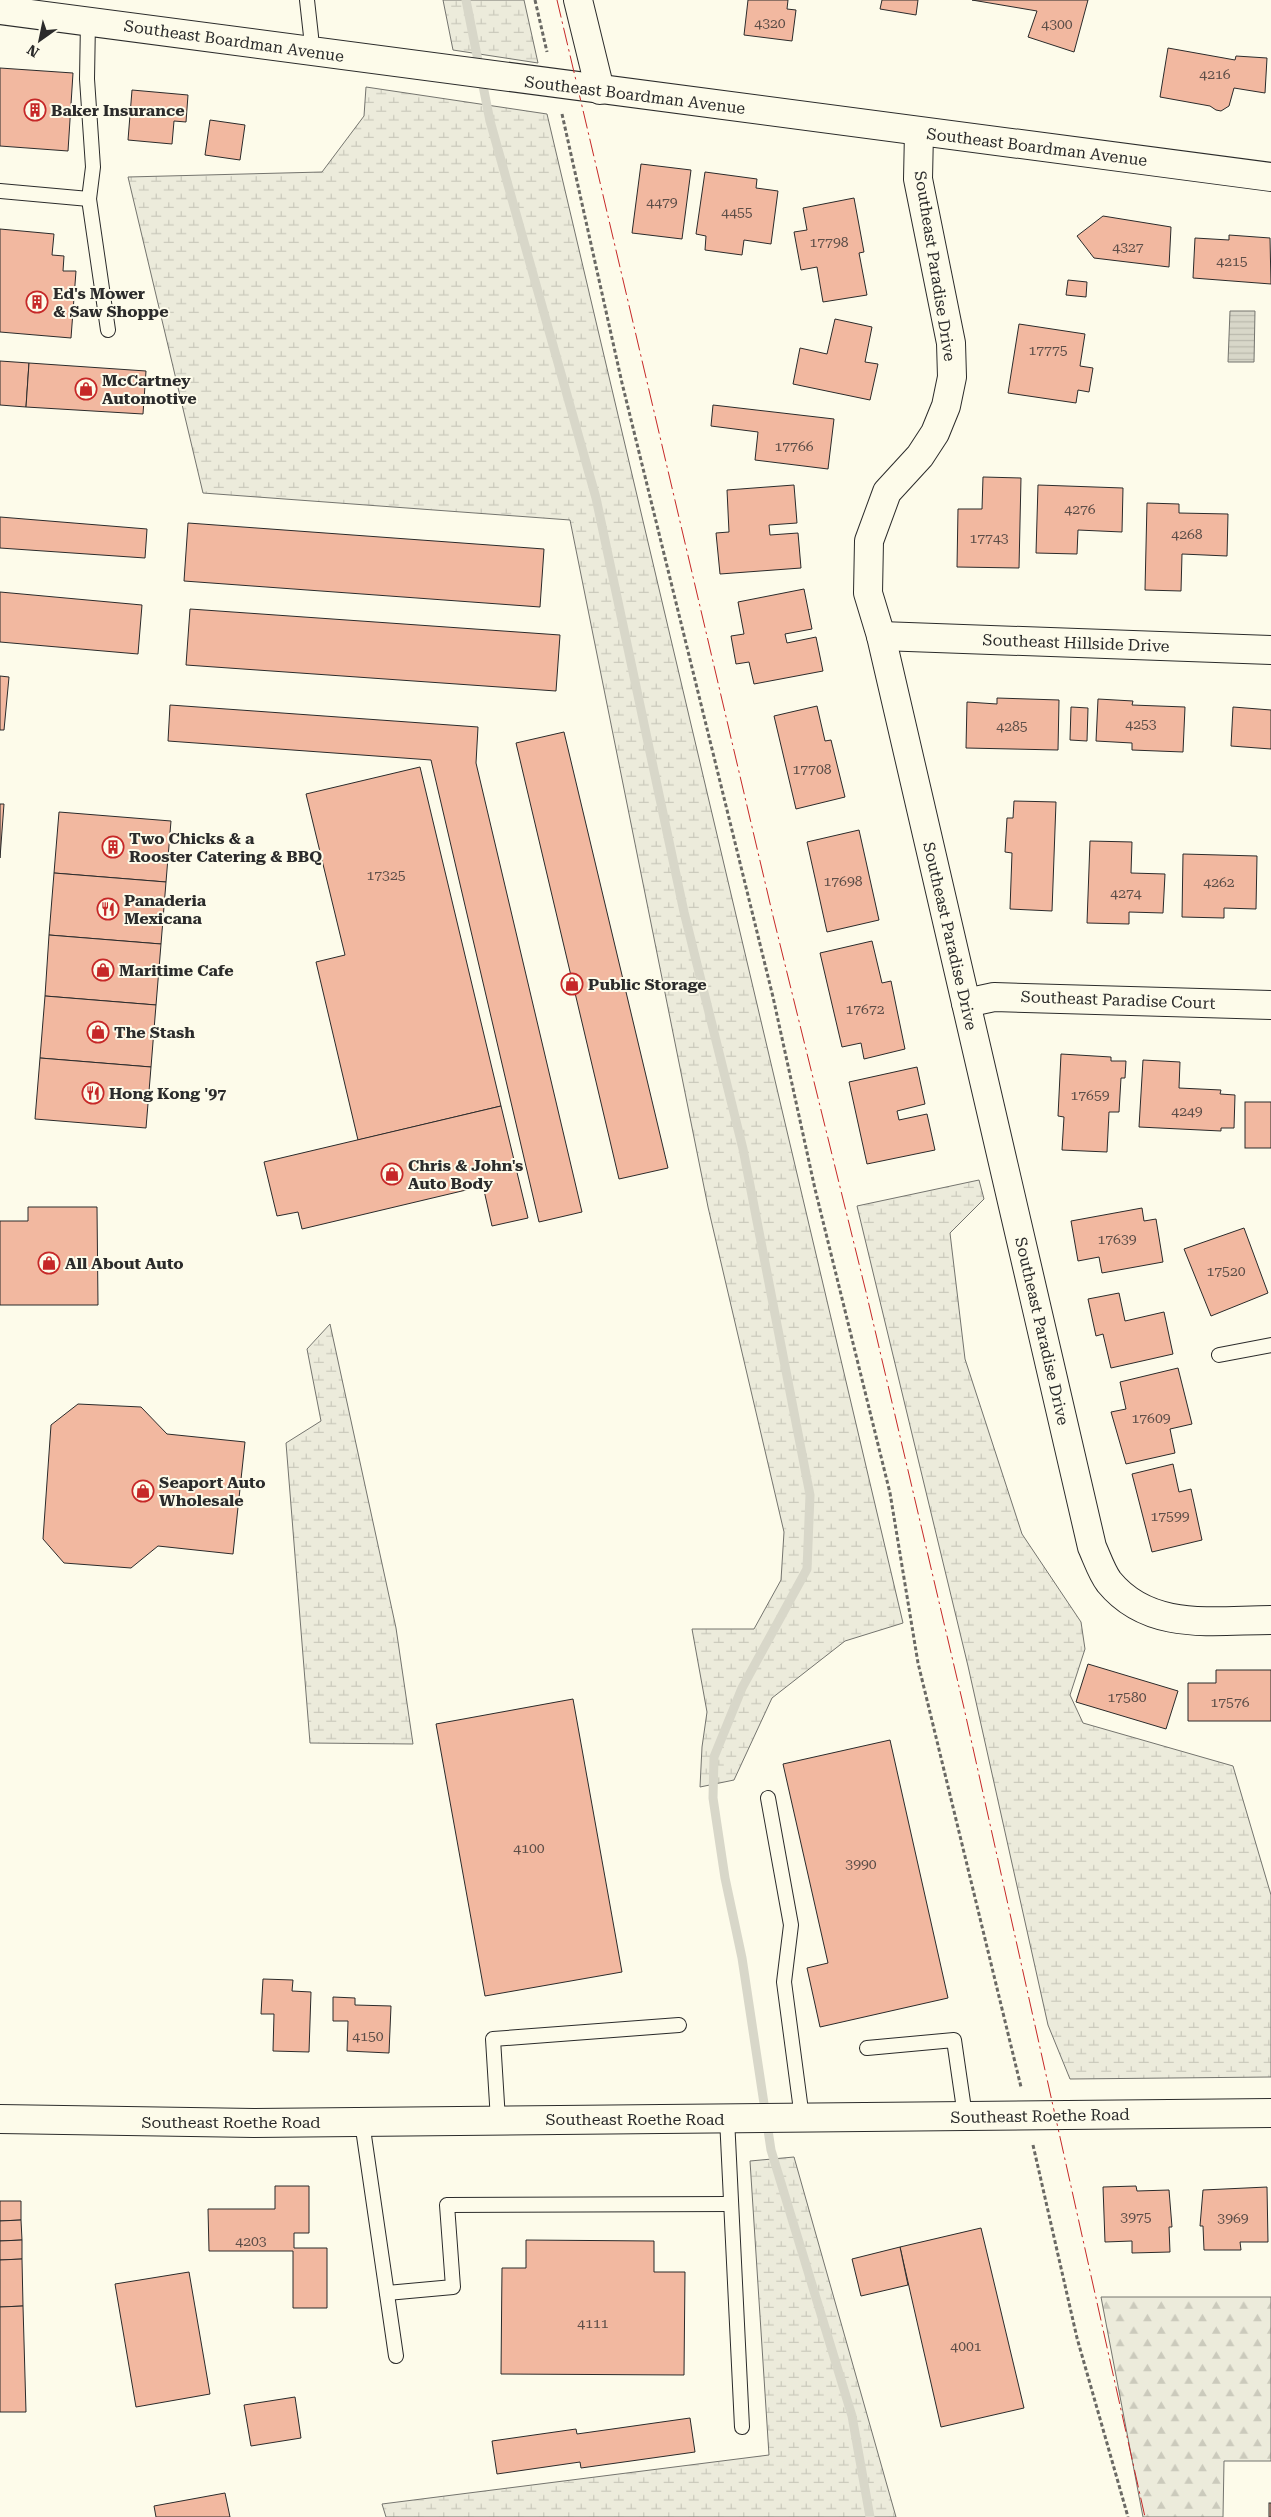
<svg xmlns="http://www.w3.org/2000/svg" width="1271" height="2517" font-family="'Roboto Serif',serif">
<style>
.forest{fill:url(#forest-firs);stroke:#74746e}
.wetland{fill:url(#wetland-marsh);stroke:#74746e}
.water{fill:url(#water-rules);stroke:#74746e}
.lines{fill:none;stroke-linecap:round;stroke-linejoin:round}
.stream{stroke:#d8d7c9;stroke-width:9}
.building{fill:#f2b8a0;stroke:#2b2b2b}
.service-casing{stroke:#2b2b2b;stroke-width:16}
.minor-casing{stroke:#2b2b2b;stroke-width:30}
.tertiary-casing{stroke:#2b2b2b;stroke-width:30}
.path{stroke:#6a6964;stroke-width:3;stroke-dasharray:4 2.5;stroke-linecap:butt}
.service{stroke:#fdfbea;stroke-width:14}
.minor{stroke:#fdfbea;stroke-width:28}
.tertiary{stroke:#fdfbea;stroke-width:28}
.power{stroke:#c62828;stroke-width:1;stroke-dasharray:18 4 2.5 4;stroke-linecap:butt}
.labels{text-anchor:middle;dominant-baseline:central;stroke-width:4;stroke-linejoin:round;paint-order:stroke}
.number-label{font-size:14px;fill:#5d4e48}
.street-label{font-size:16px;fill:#2b2b2b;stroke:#fdfbea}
.poi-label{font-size:16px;font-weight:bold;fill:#2b2b2b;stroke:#fdfbea;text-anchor:start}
</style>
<defs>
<pattern id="forest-firs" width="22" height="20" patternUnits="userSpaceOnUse" patternTransform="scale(1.25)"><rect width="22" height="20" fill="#ecebdb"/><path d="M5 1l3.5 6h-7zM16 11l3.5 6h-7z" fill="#cbcabc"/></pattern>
<pattern id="wetland-marsh" width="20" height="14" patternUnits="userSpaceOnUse" patternTransform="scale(1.25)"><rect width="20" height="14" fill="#ecebdb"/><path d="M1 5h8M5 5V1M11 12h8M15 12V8" fill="none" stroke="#cbcabc"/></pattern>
<pattern id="water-rules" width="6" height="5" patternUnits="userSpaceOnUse" patternTransform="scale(1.25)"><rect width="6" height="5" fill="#d8d7c9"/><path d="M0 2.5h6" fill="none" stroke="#bab9ad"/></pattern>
</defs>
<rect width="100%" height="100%" fill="#fdfbea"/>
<!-- forest -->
<polygon class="forest" points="1271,2297 1271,2461 1224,2461 1223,2517 1143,2517 1101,2297"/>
<!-- wetland -->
<g class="wetland">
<polygon points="443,0 524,0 538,63 453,50"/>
<polygon points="366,87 547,114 903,1623 845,1641 772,1698 734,1780 700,1787 702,1747 707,1712 692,1629 754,1629 781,1580 784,1532 708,1207 570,520 203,493 128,177 322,172 364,116"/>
<polygon points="979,1180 984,1199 950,1233 965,1359 1022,1534 1081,1622 1085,1649 1070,1695 1083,1723 1233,1766 1271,1895 1271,2077 1070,2079 1048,2025 968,1666 857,1206"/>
<polygon points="330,1324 396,1628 413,1744 310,1743 286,1443 321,1421 307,1349"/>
<polygon points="794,2157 896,2517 386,2517 382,2504 769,2455 750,2161"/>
</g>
<!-- water -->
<polygon class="water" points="1230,311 1255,311 1254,362 1228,362"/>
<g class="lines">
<!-- stream -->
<polyline class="stream" points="466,0 490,121 596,498 684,912 743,1149 810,1495 807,1569 742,1688 714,1757 713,1798 725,1878 742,1958 771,2150 852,2416 870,2517"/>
</g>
<!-- building -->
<g class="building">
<polygon points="748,0 788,0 787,9 796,10 792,41 744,35"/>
<polygon points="882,0 918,0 916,15 880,9"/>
<polygon points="972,0 1088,0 1074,52 1028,37 1037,11"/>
<polygon points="1168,48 1235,60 1236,56 1267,58 1265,93 1234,88 1229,106 1221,111 1216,110 1210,106 1160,97"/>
<polygon points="0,68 73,73 68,151 0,146"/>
<polygon points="132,90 188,95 186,122 174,121 172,144 128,140"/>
<polygon points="210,120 245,125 240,160 205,155"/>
<polygon points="641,164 691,170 682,239 632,233"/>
<polygon points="705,172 757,179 756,188 778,191 771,244 744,240 742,255 705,250 706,236 696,234"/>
<polygon points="854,198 864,252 859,253 867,295 823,302 817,267 801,270 794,232 807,230 803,208"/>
<polygon points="1103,216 1171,227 1169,267 1094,258 1077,236"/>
<polygon points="0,229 54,234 52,255 64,256 63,271 76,271 71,338 0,332"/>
<polygon points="1229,235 1270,238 1271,284 1193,278 1195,238 1229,240"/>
<polygon points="1068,280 1087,282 1086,297 1066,295"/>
<polygon points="835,319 872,327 865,362 878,364 870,400 793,384 800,348 827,354"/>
<polygon points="1019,324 1085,334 1080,366 1093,368 1089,392 1078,390 1076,403 1008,393"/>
<polygon points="0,361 29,363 26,407 0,405"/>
<polygon points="29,363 146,371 143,414 26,407"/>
<polygon points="713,405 834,419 828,469 755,460 758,432 711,426"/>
<polygon points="983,477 1021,478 1019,568 957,567 958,509 982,509"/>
<polygon points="794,485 797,523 769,525 770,535 798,533 801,568 720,574 716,533 729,532 727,490"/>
<polygon points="1038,485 1123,488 1122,532 1078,530 1077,554 1036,553"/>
<polygon points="1147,503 1179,504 1179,513 1228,514 1227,556 1182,554 1181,591 1145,590"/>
<polygon points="0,517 147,529 145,558 0,548"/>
<polygon points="188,523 544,549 540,607 184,581"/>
<polygon points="804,589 812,629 785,634 787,643 816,637 823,671 754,684 749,662 736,664 731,636 744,634 738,602"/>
<polygon points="0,592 142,605 138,654 0,642"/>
<polygon points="190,609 560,635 556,691 186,665"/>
<polygon points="0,676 9,677 4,730 0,730"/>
<polygon points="997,698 1059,700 1058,750 966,748 967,702 997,704"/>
<polygon points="1098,699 1133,701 1132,705 1185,707 1183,752 1132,750 1132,743 1096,741"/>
<polygon points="170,705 478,727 476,763 582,1212 539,1222 431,760 168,741"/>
<polygon points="817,706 825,741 831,740 845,797 796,809 774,716"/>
<polygon points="1071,707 1088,708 1087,741 1070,740"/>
<polygon points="1233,707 1271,710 1271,749 1231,746"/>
<polygon points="564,732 668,1168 619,1179 516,743"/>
<polygon points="420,767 501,1106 358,1140 316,962 345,955 306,794"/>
<polygon points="1014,801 1056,802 1052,911 1010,909 1012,853 1005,852 1007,818 1013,818"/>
<polygon points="0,804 4,804 0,858"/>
<polygon points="59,812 171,821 166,882 54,873"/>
<polygon points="859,830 879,920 827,932 807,842"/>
<polygon points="1090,841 1132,842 1131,873 1165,874 1163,913 1129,912 1129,924 1087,923"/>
<polygon points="1183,854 1257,856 1256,909 1224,908 1224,918 1182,917"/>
<polygon points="54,873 166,882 161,944 49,935"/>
<polygon points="49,935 161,944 156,1005 45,996"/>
<polygon points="872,941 882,983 891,981 905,1049 864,1059 861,1043 842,1047 820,953"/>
<polygon points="45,996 156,1005 151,1067 40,1058"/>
<polygon points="1061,1054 1111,1057 1111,1061 1126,1061 1125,1078 1121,1078 1119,1112 1109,1112 1107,1152 1062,1150 1064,1117 1058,1116"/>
<polygon points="40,1058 151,1067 146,1128 35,1119"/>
<polygon points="1143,1060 1180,1062 1179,1088 1221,1090 1220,1094 1235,1095 1234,1128 1221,1128 1221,1131 1139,1127"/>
<polygon points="917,1067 925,1104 897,1111 899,1120 927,1114 935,1150 867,1164 849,1082"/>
<rect x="1245" y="1102" width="26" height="46"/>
<polygon points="501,1106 528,1218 492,1226 483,1186 302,1229 298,1212 277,1216 264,1162"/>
<polygon points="28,1207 97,1207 98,1305 0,1305 0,1221 28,1221"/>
<polygon points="1142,1208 1144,1221 1156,1219 1163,1262 1102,1273 1099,1257 1078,1261 1071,1221"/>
<polygon points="1244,1228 1268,1293 1211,1316 1184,1249"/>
<polygon points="1119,1293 1125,1321 1164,1312 1173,1354 1111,1368 1103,1334 1096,1336 1088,1299"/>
<polygon points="1178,1368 1192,1424 1170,1429 1175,1453 1126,1464 1111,1412 1126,1409 1120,1382"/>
<polygon points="78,1404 141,1407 167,1434 245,1442 233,1554 158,1546 131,1568 64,1563 43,1539 51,1425"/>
<polygon points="1173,1464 1179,1492 1191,1489 1202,1540 1152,1552 1132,1474"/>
<polygon points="1088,1664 1178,1691 1166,1729 1076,1702"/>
<polygon points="1216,1670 1271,1670 1271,1721 1188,1721 1188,1683 1216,1683"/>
<polygon points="573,1699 622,1972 485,1996 436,1724"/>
<polygon points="890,1740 948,1998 820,2027 807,1968 828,1963 783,1764"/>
<polygon points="263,1979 293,1980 292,1991 311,1992 309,2052 273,2051 274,2014 261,2014"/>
<polygon points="333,1997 355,1998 355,2005 391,2006 389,2053 347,2051 348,2021 333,2021"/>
<polygon points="275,2186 309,2186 309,2233 294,2233 294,2248 327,2248 327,2308 293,2308 293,2251 209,2251 208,2209 275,2209"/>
<polygon points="1136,2186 1137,2191 1169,2190 1172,2227 1169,2227 1170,2252 1132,2253 1132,2241 1105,2242 1103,2187"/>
<polygon points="1267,2187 1268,2242 1240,2242 1241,2250 1204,2250 1203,2226 1200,2226 1203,2190"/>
<polygon points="0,2201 21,2201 21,2220 0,2221"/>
<polygon points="21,2220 22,2240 0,2241 0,2221"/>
<polygon points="981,2228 1024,2408 941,2427 900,2247"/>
<polygon points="22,2240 22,2259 0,2260 0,2241"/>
<polygon points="526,2240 654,2241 654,2272 685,2272 684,2375 501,2374 502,2268 526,2268"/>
<polygon points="900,2247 908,2285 861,2296 852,2259"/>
<polygon points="22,2259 23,2306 0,2307 0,2260"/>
<polygon points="189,2272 210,2394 136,2407 115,2284"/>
<polygon points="23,2306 26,2412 0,2412 0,2307"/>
<polygon points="295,2397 301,2438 251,2446 244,2405"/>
<polygon points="690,2418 695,2452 581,2468 580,2462 497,2474 492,2441 576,2429 577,2434"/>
<polygon points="225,2493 230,2517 156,2517 154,2506"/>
<rect x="1269" y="2503" width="2" height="14"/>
</g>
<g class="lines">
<!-- service casing -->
<g class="service-casing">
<g id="service">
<polyline points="307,0 311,36 310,50"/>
<polyline points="88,21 87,79 93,167 89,199 108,330"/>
<polyline points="0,191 89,199"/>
<polyline points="1219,1355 1271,1345"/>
<polyline points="768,1798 791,1925 784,1982 802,2118"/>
<polyline points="867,2048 954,2040 965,2116"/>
<polyline points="727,2118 742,2427"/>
<polyline points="498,2120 493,2039 679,2025"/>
<polyline points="362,2122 396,2356"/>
<polyline points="387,2293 453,2287 447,2205 731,2204"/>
</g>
</g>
<!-- minor casing -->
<g class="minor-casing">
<g id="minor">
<polyline points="578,0 600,90"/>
<polyline points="0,10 1271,177"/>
<path d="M 919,132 L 918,179 L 951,343 L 952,377 L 946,406 L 935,433 L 920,456 L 887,492 L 869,541 L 868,593 L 881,636 L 1092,1547 C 1097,1558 1102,1573 1109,1582 C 1150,1632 1214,1620 1271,1620"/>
<polyline points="881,636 1271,650"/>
<polyline points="966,1003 994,997 1271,1005"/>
</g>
</g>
<!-- tertiary casing -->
<g class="tertiary-casing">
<polyline id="tertiary" points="0,2119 254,2123 1271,2113"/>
</g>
<!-- path -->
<g class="path">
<polyline points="535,0 547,52"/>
<polyline points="562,114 622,383 773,997 815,1189 890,1493 918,1663 1021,2087"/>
<polyline points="1033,2145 1077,2338 1128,2517"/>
</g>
<!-- service -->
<use href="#service" class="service"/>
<!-- minor -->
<use href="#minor" class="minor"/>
<!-- tertiary -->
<use href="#tertiary" class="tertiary"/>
<!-- power -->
<polyline class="power" points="557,0 773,916 866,1292 964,1708 1145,2517"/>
</g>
<!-- icons -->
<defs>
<g id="building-ring" transform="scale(1.125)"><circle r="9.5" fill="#fdfbea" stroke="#c62828" stroke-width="1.5"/><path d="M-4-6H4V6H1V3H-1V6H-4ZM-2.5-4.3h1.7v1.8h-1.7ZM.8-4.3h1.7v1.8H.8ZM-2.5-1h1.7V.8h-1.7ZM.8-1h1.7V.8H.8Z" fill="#c62828"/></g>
<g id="shop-ring" transform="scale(1.125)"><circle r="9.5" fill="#fdfbea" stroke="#c62828" stroke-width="1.5"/><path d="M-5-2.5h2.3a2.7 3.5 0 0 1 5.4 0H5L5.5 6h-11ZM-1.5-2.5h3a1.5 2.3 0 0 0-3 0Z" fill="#c62828"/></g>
<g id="restaurant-ring" transform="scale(1.125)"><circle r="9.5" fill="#fdfbea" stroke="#c62828" stroke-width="1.5"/><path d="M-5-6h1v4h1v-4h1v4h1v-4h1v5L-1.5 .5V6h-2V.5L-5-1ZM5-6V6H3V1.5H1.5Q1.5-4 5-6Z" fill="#c62828"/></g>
</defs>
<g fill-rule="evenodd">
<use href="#building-ring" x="35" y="110"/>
<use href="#building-ring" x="37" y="302"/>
<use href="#shop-ring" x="86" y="389"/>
<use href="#building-ring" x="113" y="847"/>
<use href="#restaurant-ring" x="108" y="909"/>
<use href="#shop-ring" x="103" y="970"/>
<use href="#shop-ring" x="572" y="984"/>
<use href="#shop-ring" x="98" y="1032"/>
<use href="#restaurant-ring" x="93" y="1093"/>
<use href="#shop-ring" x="392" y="1174"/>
<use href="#shop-ring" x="49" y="1263"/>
<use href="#shop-ring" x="143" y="1491"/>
</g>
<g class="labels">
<!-- number labels -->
<g class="number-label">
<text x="770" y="23">4320</text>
<text x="1057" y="24">4300</text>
<text x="1215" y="74">4216</text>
<text x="662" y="202">4479</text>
<text x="737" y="212">4455</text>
<text x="829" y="242">17798</text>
<text x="1128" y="247">4327</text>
<text x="1232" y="261">4215</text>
<text x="1048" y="350">17775</text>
<text x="794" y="446">17766</text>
<text x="1080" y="509">4276</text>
<text x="1187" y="534">4268</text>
<text x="989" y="538">17743</text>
<text x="1141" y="724">4253</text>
<text x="1012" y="726">4285</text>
<text x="812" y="769">17708</text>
<text x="386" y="875">17325</text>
<text x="843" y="881">17698</text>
<text x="1219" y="882">4262</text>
<text x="1126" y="893">4274</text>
<text x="865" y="1009">17672</text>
<text x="1090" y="1095">17659</text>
<text x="1187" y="1111">4249</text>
<text x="1117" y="1239">17639</text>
<text x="1226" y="1271">17520</text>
<text x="1151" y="1418">17609</text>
<text x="1170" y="1516">17599</text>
<text x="1127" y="1697">17580</text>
<text x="1230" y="1702">17576</text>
<text x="529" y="1848">4100</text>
<text x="861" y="1864">3990</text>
<text x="368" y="2036">4150</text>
<text x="1136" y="2217">3975</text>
<text x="1233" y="2218">3969</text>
<text x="251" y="2241">4203</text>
<text x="593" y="2323">4111</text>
<text x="966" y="2346">4001</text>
</g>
<!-- street labels -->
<g class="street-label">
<text transform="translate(234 41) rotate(8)">Southeast Boardman Avenue</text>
<text transform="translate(635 95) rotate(7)">Southeast Boardman Avenue</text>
<text transform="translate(1037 147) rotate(7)">Southeast Boardman Avenue</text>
<text transform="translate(935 266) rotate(81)">Southeast Paradise Drive</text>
<text transform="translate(1076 643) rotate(2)">Southeast Hillside Drive</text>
<text transform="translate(950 936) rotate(77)">Southeast Paradise Drive</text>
<text transform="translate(1118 1000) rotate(2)">Southeast Paradise Court</text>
<text transform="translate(1042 1331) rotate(77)">Southeast Paradise Drive</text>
<text transform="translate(1040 2116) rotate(-1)">Southeast Roethe Road</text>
<text x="635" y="2119">Southeast Roethe Road</text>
<text x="231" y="2122">Southeast Roethe Road</text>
</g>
<!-- poi labels -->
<g class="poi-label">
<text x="51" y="110">Baker Insurance</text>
<text x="53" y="293">Ed's Mower<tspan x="53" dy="18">&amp; Saw Shoppe</tspan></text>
<text x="102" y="380">McCartney<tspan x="102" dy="18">Automotive</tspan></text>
<text x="129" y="838">Two Chicks &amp; a<tspan x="129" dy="18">Rooster Catering &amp; BBQ</tspan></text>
<text x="124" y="900">Panaderia<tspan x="124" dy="18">Mexicana</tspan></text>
<text x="119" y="970">Maritime Cafe</text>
<text x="588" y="984">Public Storage</text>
<text x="114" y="1032">The Stash</text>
<text x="109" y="1093">Hong Kong '97</text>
<text x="408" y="1165">Chris &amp; John's<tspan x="408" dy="18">Auto Body</tspan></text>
<text x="65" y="1263">All About Auto</text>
<text x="159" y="1482">Seaport Auto<tspan x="159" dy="18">Wholesale</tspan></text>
</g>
</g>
<!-- north arrow -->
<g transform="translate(40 40) rotate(213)" stroke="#fdfbea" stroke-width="4" paint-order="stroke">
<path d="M0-4L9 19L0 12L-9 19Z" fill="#2b2b2b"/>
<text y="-8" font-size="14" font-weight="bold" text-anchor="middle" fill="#2b2b2b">N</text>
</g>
</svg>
